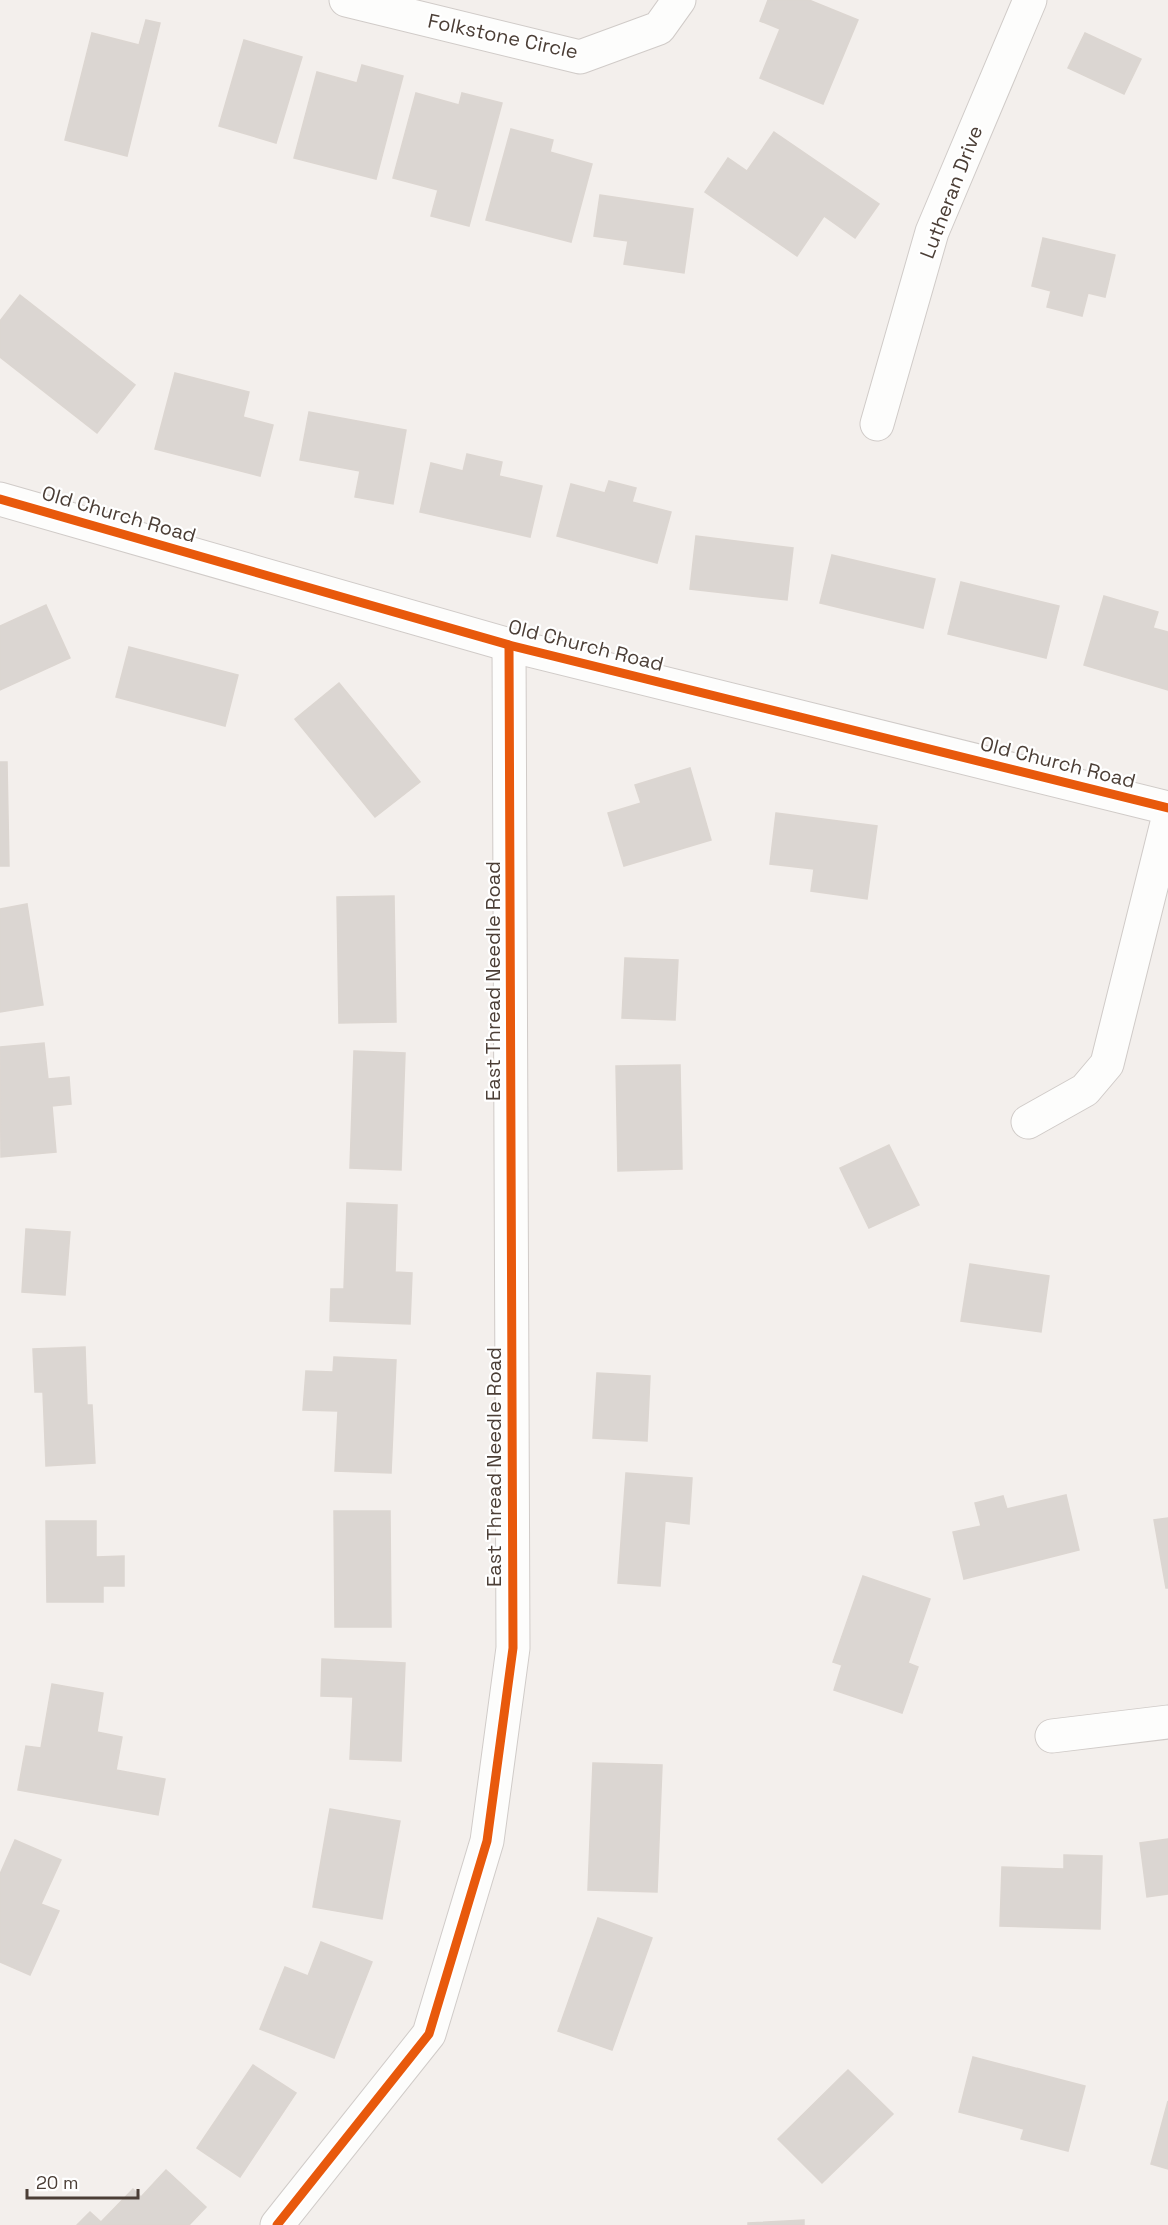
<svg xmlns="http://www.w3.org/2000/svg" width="1168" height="2225" font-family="'Space Grotesk',sans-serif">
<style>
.building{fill:#dbd6d2;stroke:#dcd6d1;stroke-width:1.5}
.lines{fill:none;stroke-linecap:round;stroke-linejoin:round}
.minor-casing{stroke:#d0cbc8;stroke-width:35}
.minor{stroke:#fdfdfc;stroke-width:33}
.cycleway-casing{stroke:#fff;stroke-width:13}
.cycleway{stroke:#e8590c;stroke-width:9}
.labels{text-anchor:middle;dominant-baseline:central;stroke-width:4.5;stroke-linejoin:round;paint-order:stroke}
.street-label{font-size:20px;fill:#4b3e36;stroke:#fff}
</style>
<rect width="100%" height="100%" fill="#f3efec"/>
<!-- building -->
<g class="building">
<polygon points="768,0 809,0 858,20 823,104 760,78 780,29 760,21"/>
<polygon points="146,20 160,23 127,156 65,140 92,33 139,45"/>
<polygon points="1085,33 1141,59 1124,94 1068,68"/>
<polygon points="244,40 302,57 276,143 219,126"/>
<polygon points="362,65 403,76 376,179 294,158 317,72 357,83"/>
<polygon points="416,93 459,105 462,93 502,103 469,226 431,216 438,190 393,178"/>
<polygon points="511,129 553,140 550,152 592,164 571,242 486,220"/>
<polygon points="774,132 879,204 855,238 824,216 797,256 705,192 728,158 747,171"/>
<polygon points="600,195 693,209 684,273 624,264 628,241 594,236"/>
<polygon points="1043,238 1115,255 1105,297 1088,293 1082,316 1047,307 1051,291 1032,286"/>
<polygon points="20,295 135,385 97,433 0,357 0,321"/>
<polygon points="175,373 249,392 243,417 273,425 260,476 155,449"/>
<polygon points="309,412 406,430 393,504 355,497 360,471 300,460"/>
<polygon points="467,454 502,462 499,476 542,486 530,537 420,512 431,463 463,471"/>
<polygon points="609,481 636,488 632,502 671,512 657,563 557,536 571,484 605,493"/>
<polygon points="696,536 793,548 787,600 690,589"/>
<polygon points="832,555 935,579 923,628 820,603"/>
<polygon points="961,582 1059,606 1046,658 948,634"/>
<polygon points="1104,596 1158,612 1153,628 1168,632 1168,690 1084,665"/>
<polygon points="46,605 70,658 0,690 0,626"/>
<polygon points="129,647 238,675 225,726 116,697"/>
<polygon points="339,683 420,782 375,817 295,719"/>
<polygon points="0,762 7,762 9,866 0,866"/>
<polygon points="690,768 711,840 624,866 608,813 641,803 635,785"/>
<polygon points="776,813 877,826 867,899 811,891 814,869 770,864"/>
<polygon points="394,896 396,1022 339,1023 337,897"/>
<polygon points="27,904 43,1005 0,1012 0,909"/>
<polygon points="625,958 678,960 675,1020 622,1018"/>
<polygon points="44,1043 48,1079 69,1077 71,1104 52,1106 56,1152 1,1157 0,1047"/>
<polygon points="354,1051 405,1053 401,1170 350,1168"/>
<polygon points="680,1065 682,1169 618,1171 616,1066"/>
<polygon points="889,1145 919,1205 869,1228 840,1168"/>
<polygon points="347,1203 397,1205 395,1272 412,1273 410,1324 330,1321 331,1289 344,1289"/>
<polygon points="26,1229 70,1232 65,1295 22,1292"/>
<polygon points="970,1264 1049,1276 1041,1332 961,1321"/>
<polygon points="85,1347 87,1405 92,1405 95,1463 46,1466 43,1392 35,1392 33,1349"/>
<polygon points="334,1357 396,1360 391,1473 335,1471 338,1411 303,1410 306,1371 333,1372"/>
<polygon points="597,1373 650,1376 647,1441 593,1438"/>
<polygon points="626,1473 692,1478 689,1524 665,1521 660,1586 618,1583"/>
<polygon points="1066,1495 1079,1550 964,1579 953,1532 981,1526 975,1503 1003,1496 1007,1509"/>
<polygon points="334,1511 390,1511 391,1627 335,1627"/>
<polygon points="1168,1518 1168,1588 1166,1588 1154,1520"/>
<polygon points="46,1521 96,1521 96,1557 124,1556 124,1586 103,1586 103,1602 47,1602"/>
<polygon points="863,1576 930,1599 908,1663 918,1667 902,1713 834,1690 842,1665 833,1662"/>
<polygon points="322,1659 405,1663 401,1761 350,1759 353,1697 321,1696"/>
<polygon points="52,1684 103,1693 97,1732 122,1737 116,1770 165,1779 158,1815 18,1790 26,1746 41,1748"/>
<polygon points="593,1763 662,1765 657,1892 588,1890"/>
<polygon points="330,1809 400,1821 382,1919 313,1907"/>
<polygon points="1168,1839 1168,1894 1147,1897 1140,1843"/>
<polygon points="15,1840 61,1860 41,1904 59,1911 30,1975 0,1962 0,1874"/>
<polygon points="1064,1855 1102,1856 1100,1929 1000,1926 1002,1867 1064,1869"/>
<polygon points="598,1918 652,1938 612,2050 558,2031"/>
<polygon points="321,1942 372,1962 334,2058 260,2029 285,1967 308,1976"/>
<polygon points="973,2057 1085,2086 1068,2151 1021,2139 1024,2129 959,2112"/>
<polygon points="253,2065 296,2093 240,2177 197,2148"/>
<polygon points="848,2070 893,2114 822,2183 778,2139"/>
<polygon points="1168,2101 1168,2169 1151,2164"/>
<polygon points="166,2170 206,2207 189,2225 77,2225 90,2212 101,2222 133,2189 141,2197"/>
<polygon points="804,2220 804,2225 748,2225 748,2223"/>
</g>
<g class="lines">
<!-- minor casing -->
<g class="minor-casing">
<g id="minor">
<polyline points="346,0 580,57 659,28 679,0"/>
<polyline points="877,424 932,232 1030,0"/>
<polyline points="0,499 509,645 1168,808"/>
<polyline points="1028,1122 1085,1090 1107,1064 1168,819"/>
<polyline points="1052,1736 1168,1722"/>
<polyline points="277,2225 429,2034 487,1841 513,1648 509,645"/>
</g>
</g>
<!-- minor -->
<use href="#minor" class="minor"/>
<!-- cycleway casing -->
<g class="cycleway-casing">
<g id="cycleway">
<polyline points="0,499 509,645 1168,808"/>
<polyline points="277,2225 429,2034 487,1841 513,1648 509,645"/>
</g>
</g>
<!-- cycleway -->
<use href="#cycleway" class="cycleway"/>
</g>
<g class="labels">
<!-- street labels -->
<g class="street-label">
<text transform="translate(503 36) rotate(12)">Folkstone Circle</text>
<text transform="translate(951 192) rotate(-69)">Lutheran Drive</text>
<text transform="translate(119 514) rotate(16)">Old Church Road</text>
<text transform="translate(586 645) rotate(14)">Old Church Road</text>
<text transform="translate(1058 762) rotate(14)">Old Church Road</text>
<text transform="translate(493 981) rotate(-90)">East Thread Needle Road</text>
<text transform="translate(494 1467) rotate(-90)">East Thread Needle Road</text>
</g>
</g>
<!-- scale -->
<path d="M27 2189v9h111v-9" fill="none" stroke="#4b3e36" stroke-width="3"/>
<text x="36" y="2189" font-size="18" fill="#4b3e36" stroke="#ffffff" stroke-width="4.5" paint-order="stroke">20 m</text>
</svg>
